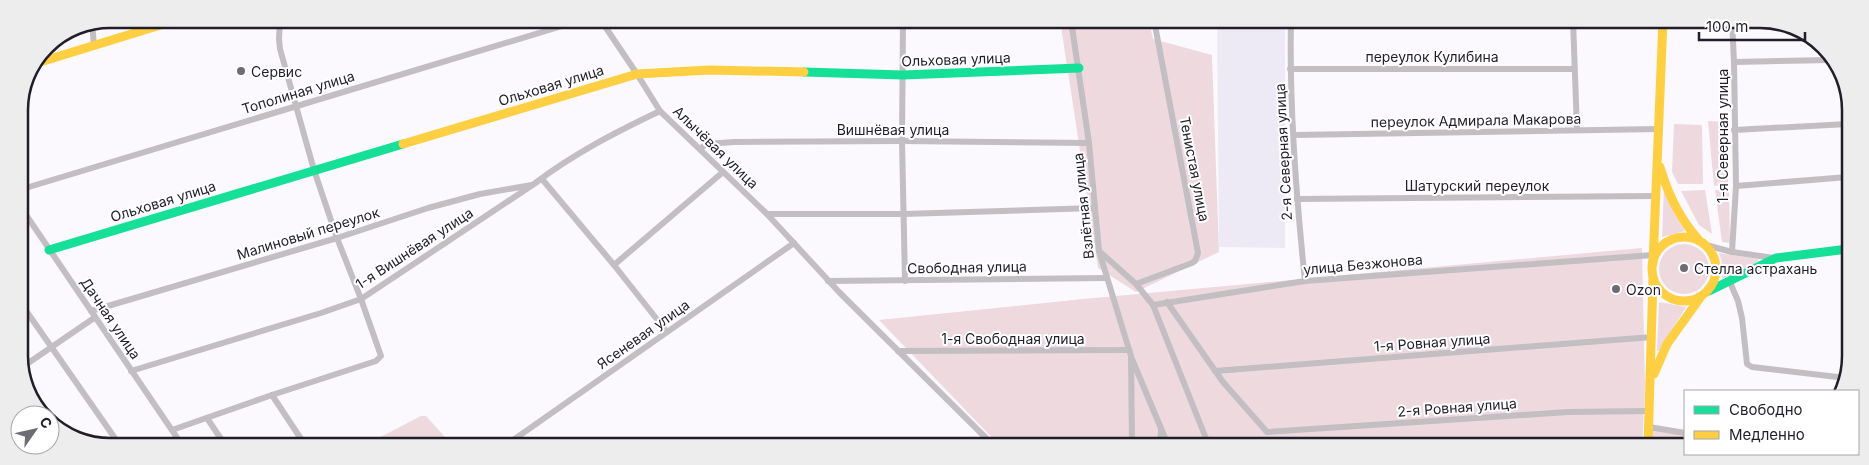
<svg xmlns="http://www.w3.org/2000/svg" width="1869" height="465" font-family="Inter,sans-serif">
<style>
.built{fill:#edeaf5}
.green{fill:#eed9df}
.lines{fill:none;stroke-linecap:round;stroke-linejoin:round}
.street{stroke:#c2bec2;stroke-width:6}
.fast{stroke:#16e098;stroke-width:9}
.slow{stroke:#ffcf43;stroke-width:9}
.poi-dot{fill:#6d6b74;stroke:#fff;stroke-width:2}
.labels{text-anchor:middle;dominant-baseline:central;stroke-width:4;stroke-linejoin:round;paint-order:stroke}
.street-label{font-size:14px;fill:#211e29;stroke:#fff}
.poi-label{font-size:14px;fill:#211e29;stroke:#fff;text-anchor:start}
.rim{fill:none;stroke:#211e29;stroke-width:2.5}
</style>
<rect width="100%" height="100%" fill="#fbf9fe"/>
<!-- built -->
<polygon class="built" points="1217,20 1285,20 1285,248 1219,247"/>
<!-- green -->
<g class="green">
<polygon points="1060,20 1149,20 1153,39 1212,55 1219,252 1136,292 1098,268"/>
<polygon points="1708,121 1727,122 1728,184 1714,186"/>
<polygon points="1674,124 1702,125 1703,184 1678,184 1672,172"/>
<polygon points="1664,188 1675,215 1685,231 1662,237"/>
<polygon points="1729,189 1730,243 1722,242 1715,190"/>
<polygon points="1705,190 1712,234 1699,225 1681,191"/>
<circle cx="1684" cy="269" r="25"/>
<polygon points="1642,248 1645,386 1642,446 999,445 879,320 1083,299"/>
<polygon points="1719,253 1758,259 1758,262 1722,279 1722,262"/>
<polygon points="1659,302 1686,307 1659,351 1657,351"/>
<polygon points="421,416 426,416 452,445 365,445"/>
<polygon points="1652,429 1685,434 1685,446 1651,446"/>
</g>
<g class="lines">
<!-- street -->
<g class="street">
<polyline points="600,19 637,74 660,111 767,214 839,292 993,445"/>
<polyline points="903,20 902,141 905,281"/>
<polyline points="1071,20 1089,143 1099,251 1131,356 1132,445"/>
<path d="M 1291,20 C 1289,107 1296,195 1305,281"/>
<polyline points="1573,20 1577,130"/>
<polyline points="92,22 94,46"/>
<polyline points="1734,62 1831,60"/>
<polyline points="1290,69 1574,69"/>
<polyline points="1734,130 1848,124"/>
<polyline points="1294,135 1658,129"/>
<polyline points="700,149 706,144 734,142 902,141 1089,143"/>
<polyline points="542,179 614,265 667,332"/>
<polyline points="1736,186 1848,177"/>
<polyline points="19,190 585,19"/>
<polyline points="1297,199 1657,196"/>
<polyline points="20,206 182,445"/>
<polyline points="767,214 904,214 1094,208"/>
<polyline points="1706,245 1732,252 1774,258"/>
<polyline points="1099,251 1136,284 1153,305 1305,281 1653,255 1666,242"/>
<polyline points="1732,252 1736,186 1734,62 1732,21"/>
<polyline points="614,265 723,172"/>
<polyline points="1729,280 1738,301 1742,318 1747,364 1752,367 1846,378"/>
<polyline points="828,281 1106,278"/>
<polyline points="1136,284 1192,263 1195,261 1198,253 1154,20"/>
<polyline points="20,302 119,444"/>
<polyline points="1167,302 1223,382 1267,432 1568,412 1650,411"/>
<polyline points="1153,305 1209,446"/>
<polyline points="91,311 337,238 428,208 480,194 532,185"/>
<polyline points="898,351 1129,350"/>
<polyline points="1132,359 1168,445"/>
<polyline points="21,368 94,318"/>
<path d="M 131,371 L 321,313 L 361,299 L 534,184 C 573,154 616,132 660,111"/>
<polyline points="1215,371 1652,337"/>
<polyline points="272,395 305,445"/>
<polyline points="207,418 225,445"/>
<polyline points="1649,427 1685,433"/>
<polyline points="172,430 272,395 376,361 381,356 361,299 337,238 314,170 280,49 279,39 280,19"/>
<polyline points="506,445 794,243"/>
<polyline points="1160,445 1161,431"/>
</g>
<!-- fast -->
<g class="fast">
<polyline points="804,72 903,75 1079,68"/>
<polyline points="49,250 403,144"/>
<polyline points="1709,291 1776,258 1848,249"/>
</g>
<!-- slow -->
<g class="slow">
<polyline points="37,63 180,19"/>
<polyline points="403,144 637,74 709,70 804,72"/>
<path d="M 1660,167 C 1668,194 1679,218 1698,239"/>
<circle cx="1684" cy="269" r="32"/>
<polyline points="1653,263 1663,20"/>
<polyline points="1654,374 1667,344 1700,298"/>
<polyline points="1648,446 1653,278"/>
</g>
</g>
<!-- markers -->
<g class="poi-dot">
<circle cx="241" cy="71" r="5"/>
<circle cx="1684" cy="268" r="5"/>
<circle cx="1616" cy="289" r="5"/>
</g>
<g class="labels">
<!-- street labels -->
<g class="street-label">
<text x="1432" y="56">переулок Кулибина</text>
<text transform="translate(956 59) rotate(-2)">Ольховая улица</text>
<text transform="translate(551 85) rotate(-17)">Ольховая улица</text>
<text transform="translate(298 92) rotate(-17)">Тополиная улица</text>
<text transform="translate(1476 120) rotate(-1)">переулок Адмирала Макарова</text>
<text x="893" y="129">Вишнёвая улица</text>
<text transform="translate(1722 136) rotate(-90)">1-я Северная улица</text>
<text transform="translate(716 147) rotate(44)">Алычёвая улица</text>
<text transform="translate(1283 152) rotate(-93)">2-я Северная улица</text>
<text transform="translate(1195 169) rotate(79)">Тенистая улица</text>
<text x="1477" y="185">Шатурский переулок</text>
<text transform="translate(163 201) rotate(-17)">Ольховая улица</text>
<text transform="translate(1083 206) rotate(-96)">Взлётная улица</text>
<text transform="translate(308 233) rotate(-17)">Малиновый переулок</text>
<text transform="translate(414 248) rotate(-33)">1-я Вишнёвая улица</text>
<text transform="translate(1363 264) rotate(-5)">улица Безжонова</text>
<text transform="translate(967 267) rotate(-1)">Свободная улица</text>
<text transform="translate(111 318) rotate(56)">Дачная улица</text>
<text transform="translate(643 334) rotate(-35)">Ясеневая улица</text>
<text x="1013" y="338">1-я Свободная улица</text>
<text transform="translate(1432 342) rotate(-4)">1-я Ровная улица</text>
<text transform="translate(1457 407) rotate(-4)">2-я Ровная улица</text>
</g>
<!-- poi labels -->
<g class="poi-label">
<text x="251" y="71">Сервис</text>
<text x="1694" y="268">Стелла астрахань</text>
<text x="1626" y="289">Ozon</text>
</g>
</g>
<!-- crop -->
<path d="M0 0H1869V465H0ZM110 28H1760A82 82 0 0 1 1842 110V356A82 82 0 0 1 1760 438H110A82 82 0 0 1 28 356V110A82 82 0 0 1 110 28Z" fill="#ededee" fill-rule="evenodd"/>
<path class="rim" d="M110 28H1760A82 82 0 0 1 1842 110V356A82 82 0 0 1 1760 438H110A82 82 0 0 1 28 356V110A82 82 0 0 1 110 28Z"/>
<!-- legend -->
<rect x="1684" y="390" width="175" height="65" fill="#ffffff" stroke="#a6a5a9"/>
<rect x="1694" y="406" width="25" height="8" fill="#16e098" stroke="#a6a5a9"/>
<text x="1729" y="415" font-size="15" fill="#211e29">Свободно</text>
<rect x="1694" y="431" width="25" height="8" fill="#ffcf43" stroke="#a6a5a9"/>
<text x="1729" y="440" font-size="15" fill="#211e29">Медленно</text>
<!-- north arrow -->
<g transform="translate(35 430) rotate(56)"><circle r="24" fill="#ffffff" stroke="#a6a5a9"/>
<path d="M0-4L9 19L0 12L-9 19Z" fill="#6d6b74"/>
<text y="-8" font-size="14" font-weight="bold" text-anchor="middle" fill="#211e29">С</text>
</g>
<!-- scale -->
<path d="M1699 32v8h106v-8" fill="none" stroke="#211e29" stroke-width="2.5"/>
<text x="1706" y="32" font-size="15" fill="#211e29" stroke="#ffffff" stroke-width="4" paint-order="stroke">100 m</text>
</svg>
